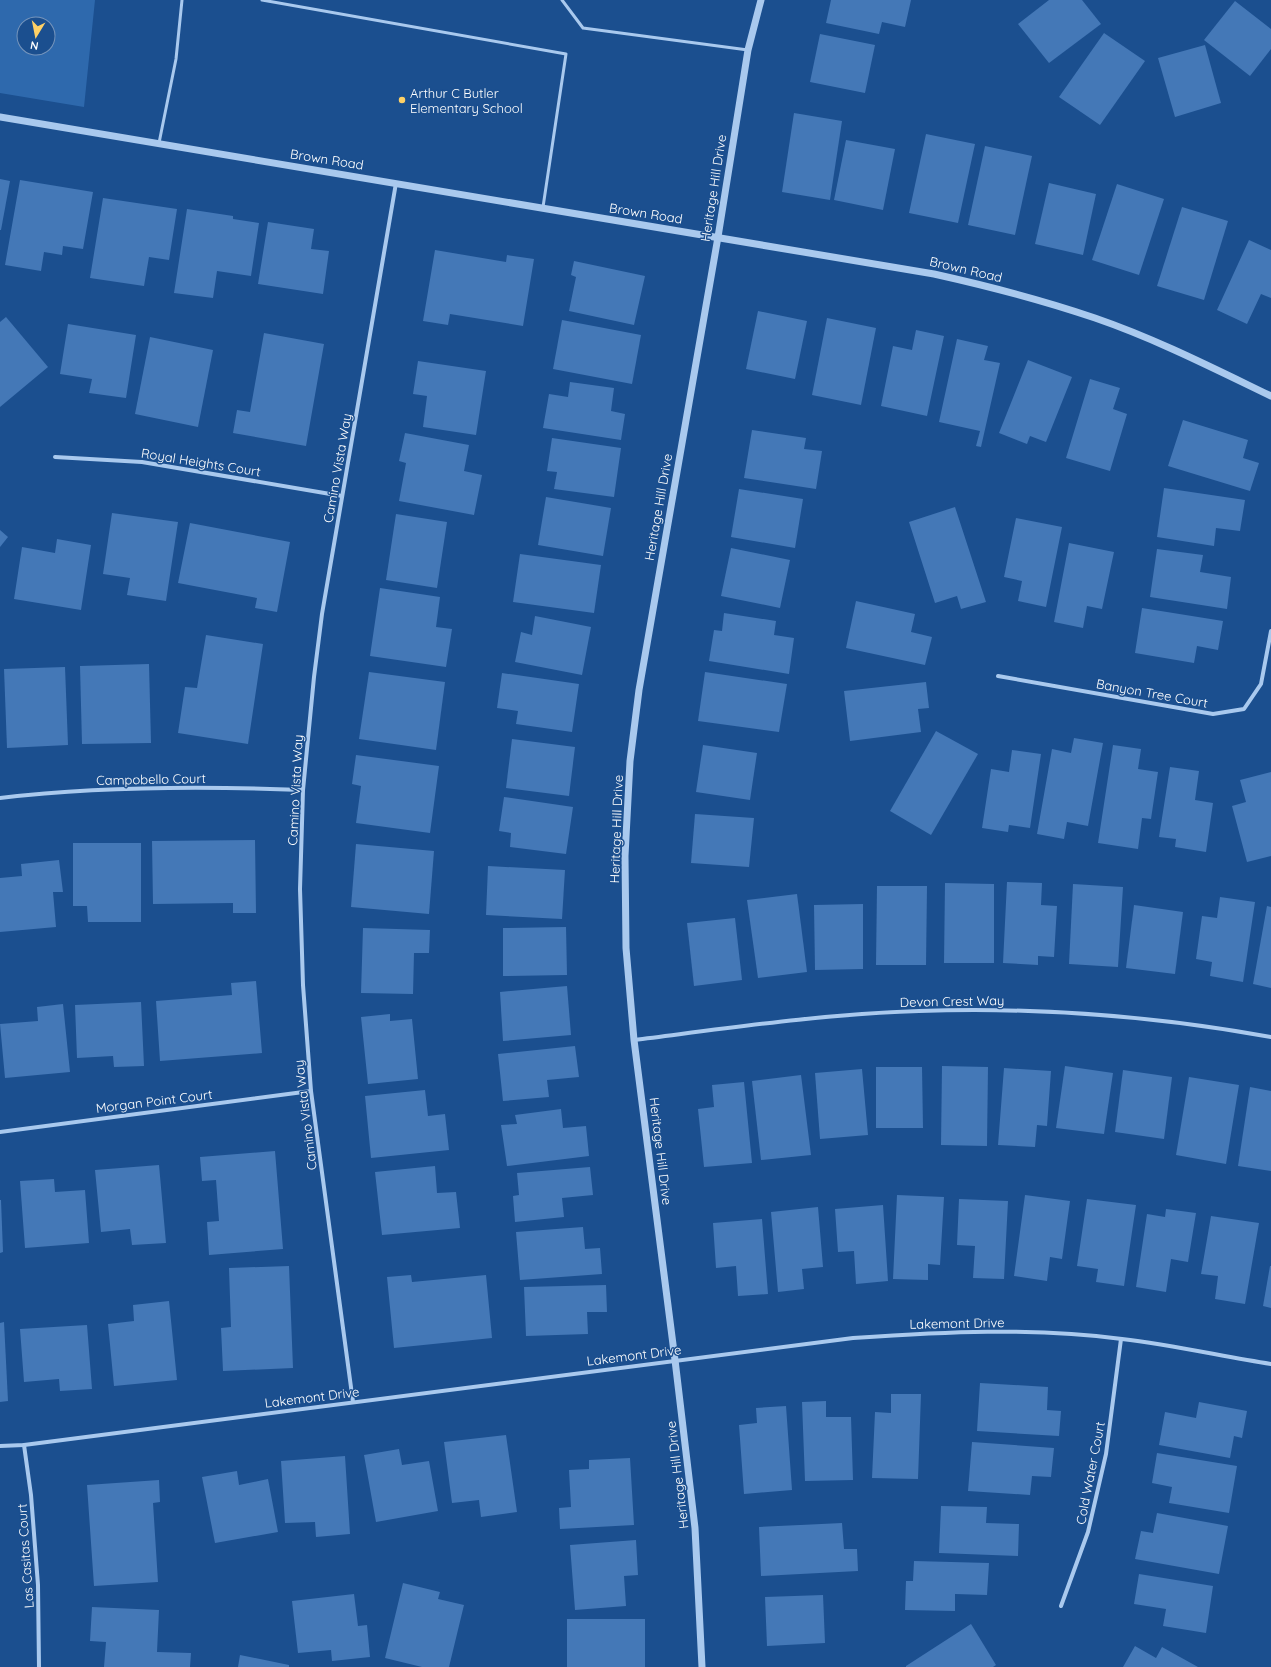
<svg xmlns="http://www.w3.org/2000/svg" width="1271" height="1667" font-family="Quicksand,sans-serif">
<style>
.green{fill:#2e69ad;fill-rule:evenodd}
.building{fill:#4478b7}
.lines{fill:none;stroke-linecap:round;stroke-linejoin:round}
.service{stroke:#a9c9ee;stroke-width:3}
.minor{stroke:#a9c9ee;stroke-width:4}
.tertiary{stroke:#a9c9ee;stroke-width:7}
.poi-dot{fill:#ffd166;stroke:#1b4f8f;stroke-width:1.5}
.labels{text-anchor:middle;dominant-baseline:central;stroke-width:3;stroke-linejoin:round;paint-order:stroke}
.poi-label{font-size:13px;fill:#fff;stroke:#1b4f8f;text-anchor:start}
.street-label{font-size:13px;fill:#fff;stroke:#1b4f8f}
</style>
<rect width="100%" height="100%" fill="#1b4f8f"/>
<!-- green -->
<path class="green" d="M 0,0 L 95,0 L 84,107 L 0,93 ZM 24,24 L 48,24 L 48,48 L 24,48 Z"/>
<!-- building -->
<g class="building">
<polygon points="831,0 911,0 905,27 882,22 879,34 826,23"/>
<polygon points="1049,0 1082,0 1101,24 1049,63 1018,24"/>
<polygon points="1235,1 1271,29 1271,49 1250,76 1204,40"/>
<polygon points="1104,33 1145,61 1100,125 1059,97"/>
<polygon points="820,34 875,45 865,93 810,82"/>
<polygon points="1205,45 1221,103 1175,117 1158,58"/>
<polygon points="794,113 842,121 830,200 782,192"/>
<polygon points="926,134 975,144 958,223 909,213"/>
<polygon points="846,140 895,149 883,210 834,200"/>
<polygon points="985,146 1032,156 1015,235 968,225"/>
<polygon points="0,179 10,181 1,230 0,230"/>
<polygon points="20,180 93,192 83,249 63,246 62,255 44,252 41,271 5,265"/>
<polygon points="1049,183 1096,194 1083,255 1035,244"/>
<polygon points="1117,184 1164,199 1139,275 1092,260"/>
<polygon points="103,198 177,209 169,260 149,257 144,286 90,278"/>
<polygon points="1182,207 1228,221 1204,300 1157,286"/>
<polygon points="187,209 233,216 233,219 259,223 251,276 217,271 213,298 174,293"/>
<polygon points="268,222 314,229 311,249 329,251 323,294 258,284"/>
<polygon points="1249,240 1271,250 1271,298 1261,294 1247,324 1217,310"/>
<polygon points="435,250 506,262 507,255 534,259 523,326 450,314 448,325 423,321"/>
<polygon points="574,261 645,276 634,325 569,311 576,277 571,275"/>
<polygon points="758,311 807,321 795,379 746,369"/>
<polygon points="6,317 48,367 0,407 0,322"/>
<polygon points="827,318 876,328 861,405 812,395"/>
<polygon points="562,320 641,335 632,384 553,369"/>
<polygon points="68,324 136,335 126,398 89,393 92,379 60,374"/>
<polygon points="916,330 944,336 927,416 881,406 893,346 912,350"/>
<polygon points="264,333 324,344 306,446 233,433 237,410 250,412"/>
<polygon points="150,337 213,350 198,427 135,414"/>
<polygon points="957,339 988,346 984,360 1000,363 981,447 976,446 980,431 939,422"/>
<polygon points="1028,360 1072,377 1046,442 1030,436 1027,444 999,433"/>
<polygon points="418,361 486,371 476,435 423,427 427,396 413,394"/>
<polygon points="1090,379 1120,388 1113,409 1127,414 1110,471 1066,458"/>
<polygon points="570,382 614,388 611,411 625,414 621,440 543,428 549,394 568,397"/>
<polygon points="1183,420 1248,440 1243,458 1259,463 1250,491 1168,466"/>
<polygon points="752,430 806,438 804,449 822,451 816,489 744,478"/>
<polygon points="405,433 469,445 464,471 482,475 474,515 399,501 406,463 399,461"/>
<polygon points="552,438 621,448 614,497 554,489 557,472 547,471"/>
<polygon points="1164,488 1245,500 1240,531 1216,528 1214,546 1157,537"/>
<polygon points="739,489 803,499 795,548 731,537"/>
<polygon points="546,497 611,508 603,556 538,545"/>
<polygon points="955,507 986,602 961,609 957,596 935,603 909,522"/>
<polygon points="112,513 178,522 166,601 127,595 130,578 103,574"/>
<polygon points="396,514 447,522 437,588 386,580"/>
<polygon points="1016,518 1062,527 1046,607 1018,601 1022,581 1004,577"/>
<polygon points="190,523 290,542 277,612 255,608 257,598 178,583"/>
<polygon points="0,530 8,537 0,547"/>
<polygon points="57,539 91,545 81,610 14,599 22,547 55,553"/>
<polygon points="1069,543 1114,552 1102,609 1087,606 1083,628 1054,622"/>
<polygon points="731,548 790,560 780,608 721,596"/>
<polygon points="1157,549 1203,555 1200,572 1231,577 1227,609 1150,597"/>
<polygon points="520,554 601,565 594,613 513,602"/>
<polygon points="380,588 440,597 436,627 452,629 446,667 370,656"/>
<polygon points="856,601 915,614 911,632 932,637 925,665 846,648"/>
<polygon points="1142,608 1223,621 1218,650 1197,646 1194,663 1135,653"/>
<polygon points="724,613 776,621 774,635 794,638 789,674 709,661 714,630 722,631"/>
<polygon points="535,616 591,627 582,675 515,662 521,632 532,635"/>
<polygon points="206,635 263,644 248,744 178,733 185,687 197,688"/>
<polygon points="149,664 151,743 82,744 80,666"/>
<polygon points="65,667 68,745 7,748 4,669"/>
<polygon points="369,672 445,682 436,750 359,739"/>
<polygon points="705,672 787,684 779,732 698,721"/>
<polygon points="502,673 579,684 572,732 516,724 518,711 497,708"/>
<polygon points="926,682 929,708 918,709 921,732 850,741 844,691"/>
<polygon points="936,731 978,754 931,835 890,811"/>
<polygon points="1074,738 1103,743 1088,826 1067,822 1064,839 1037,834 1052,749 1071,753"/>
<polygon points="512,739 575,747 569,796 506,788"/>
<polygon points="703,745 757,753 750,800 696,792"/>
<polygon points="1113,745 1141,749 1138,769 1158,772 1151,819 1142,818 1138,849 1098,843"/>
<polygon points="1012,750 1041,754 1030,828 1009,825 1008,832 982,828 991,769 1009,772"/>
<polygon points="356,755 439,766 430,833 356,823 361,786 352,784"/>
<polygon points="1170,767 1199,771 1195,800 1213,803 1206,852 1175,847 1176,839 1159,837"/>
<polygon points="1271,772 1271,856 1247,862 1232,806 1246,802 1240,780"/>
<polygon points="504,797 573,807 566,854 510,847 511,833 499,831"/>
<polygon points="695,814 754,818 749,867 691,863"/>
<polygon points="255,840 256,913 233,913 233,903 153,904 152,841"/>
<polygon points="73,843 141,843 141,922 88,922 87,906 73,906"/>
<polygon points="356,844 434,851 429,914 351,907"/>
<polygon points="59,860 63,892 53,892 56,927 0,932 0,878 22,876 21,864"/>
<polygon points="488,866 565,870 562,919 486,915"/>
<polygon points="1007,882 1042,883 1041,905 1057,906 1054,957 1038,956 1038,965 1003,963"/>
<polygon points="945,883 994,884 994,963 944,963"/>
<polygon points="1073,884 1123,887 1118,967 1069,964"/>
<polygon points="877,886 927,886 926,965 876,965"/>
<polygon points="797,894 807,972 758,978 747,900"/>
<polygon points="1220,897 1255,902 1243,982 1210,976 1212,962 1196,959 1202,916 1217,918"/>
<polygon points="863,904 863,969 815,970 814,905"/>
<polygon points="1134,905 1183,912 1175,974 1126,968"/>
<polygon points="1267,906 1271,907 1271,988 1253,984"/>
<polygon points="735,918 742,980 694,986 687,923"/>
<polygon points="566,927 567,975 503,976 503,928"/>
<polygon points="363,928 430,930 429,953 414,953 413,994 361,993"/>
<polygon points="256,981 262,1053 160,1061 156,1001 232,995 231,983"/>
<polygon points="567,986 571,1035 503,1041 500,992"/>
<polygon points="141,1002 144,1066 114,1067 113,1056 77,1058 75,1005"/>
<polygon points="63,1004 70,1072 5,1078 0,1024 38,1021 37,1007"/>
<polygon points="390,1014 390,1021 412,1019 418,1079 368,1084 361,1017"/>
<polygon points="575,1046 579,1077 547,1080 549,1097 503,1101 498,1054"/>
<polygon points="942,1066 988,1067 987,1146 941,1145"/>
<polygon points="1065,1066 1113,1073 1104,1134 1056,1128"/>
<polygon points="876,1067 922,1067 923,1128 876,1128"/>
<polygon points="1004,1068 1051,1071 1047,1126 1037,1125 1035,1147 998,1145"/>
<polygon points="862,1069 868,1135 820,1139 815,1073"/>
<polygon points="1123,1070 1172,1077 1164,1139 1115,1132"/>
<polygon points="801,1075 811,1155 761,1160 752,1081"/>
<polygon points="1189,1077 1239,1085 1226,1164 1176,1155"/>
<polygon points="744,1082 752,1163 704,1167 698,1109 714,1107 712,1085"/>
<polygon points="1250,1087 1271,1091 1271,1171 1238,1166"/>
<polygon points="425,1090 428,1116 445,1114 449,1150 371,1158 365,1096"/>
<polygon points="561,1109 563,1128 586,1126 589,1156 507,1166 501,1125 517,1124 515,1115"/>
<polygon points="275,1151 283,1249 209,1255 207,1222 219,1221 216,1180 202,1181 200,1157"/>
<polygon points="159,1165 166,1243 132,1245 130,1229 101,1232 95,1170"/>
<polygon points="435,1166 437,1193 456,1192 460,1228 382,1235 375,1172"/>
<polygon points="590,1167 593,1195 562,1198 564,1217 515,1222 513,1196 519,1195 517,1173"/>
<polygon points="54,1179 55,1192 85,1190 89,1243 25,1248 20,1181"/>
<polygon points="897,1195 944,1197 940,1265 928,1264 928,1280 893,1279"/>
<polygon points="1025,1195 1070,1201 1062,1259 1050,1257 1047,1281 1014,1276"/>
<polygon points="959,1199 1008,1201 1004,1279 973,1278 975,1246 957,1245"/>
<polygon points="1087,1199 1136,1205 1124,1286 1096,1282 1098,1269 1077,1266"/>
<polygon points="0,1200 1,1200 3,1252 0,1253"/>
<polygon points="883,1205 888,1281 856,1284 854,1251 838,1252 835,1209"/>
<polygon points="818,1207 823,1267 802,1269 804,1289 778,1292 771,1212"/>
<polygon points="1166,1209 1196,1213 1188,1262 1171,1259 1166,1292 1136,1287 1147,1214 1165,1217"/>
<polygon points="1211,1216 1259,1223 1245,1304 1215,1299 1218,1276 1201,1274"/>
<polygon points="762,1219 768,1294 738,1296 736,1266 716,1268 713,1223"/>
<polygon points="583,1227 585,1249 600,1248 602,1274 520,1280 516,1232"/>
<polygon points="289,1266 293,1368 223,1371 221,1328 231,1327 229,1268"/>
<polygon points="1270,1266 1271,1266 1271,1308 1263,1306"/>
<polygon points="411,1275 412,1282 486,1275 492,1338 394,1348 387,1277"/>
<polygon points="606,1285 607,1312 587,1312 588,1334 526,1336 524,1287"/>
<polygon points="169,1301 177,1380 114,1386 108,1324 134,1321 133,1305"/>
<polygon points="4,1322 8,1401 0,1402 0,1323"/>
<polygon points="87,1325 92,1389 60,1391 59,1379 24,1382 20,1329"/>
<polygon points="980,1383 1048,1387 1047,1410 1061,1411 1059,1436 977,1431"/>
<polygon points="891,1394 921,1394 918,1479 872,1478 875,1412 891,1413"/>
<polygon points="826,1401 826,1417 851,1417 853,1480 805,1481 802,1402"/>
<polygon points="1199,1402 1247,1411 1242,1438 1234,1436 1230,1458 1159,1445 1165,1412 1196,1418"/>
<polygon points="786,1406 792,1490 744,1494 739,1425 757,1423 756,1408"/>
<polygon points="506,1435 517,1512 481,1517 479,1500 452,1503 444,1442"/>
<polygon points="972,1442 1054,1448 1051,1477 1032,1476 1030,1495 968,1491"/>
<polygon points="399,1449 402,1465 429,1461 438,1511 376,1522 364,1455"/>
<polygon points="1157,1453 1237,1466 1229,1513 1169,1503 1172,1487 1152,1483"/>
<polygon points="345,1456 350,1534 316,1537 315,1522 285,1523 281,1461"/>
<polygon points="630,1458 634,1525 560,1529 559,1508 571,1507 569,1470 589,1469 589,1460"/>
<polygon points="237,1471 239,1485 268,1479 278,1532 215,1543 202,1477"/>
<polygon points="159,1480 160,1502 153,1503 158,1582 94,1586 87,1485"/>
<polygon points="941,1506 987,1507 986,1523 1019,1524 1018,1556 939,1553"/>
<polygon points="1157,1513 1228,1526 1219,1574 1135,1559 1141,1531 1153,1533"/>
<polygon points="842,1523 844,1549 857,1549 858,1571 761,1576 759,1527"/>
<polygon points="636,1540 638,1575 624,1576 626,1606 575,1610 570,1545"/>
<polygon points="914,1561 989,1563 987,1595 955,1594 955,1611 905,1610 906,1581 913,1581"/>
<polygon points="1139,1574 1213,1586 1206,1633 1163,1626 1166,1609 1134,1604"/>
<polygon points="403,1583 440,1592 438,1599 464,1605 449,1667 422,1667 385,1658"/>
<polygon points="354,1594 358,1626 367,1625 370,1657 332,1661 331,1650 298,1653 292,1601"/>
<polygon points="823,1595 825,1643 767,1646 765,1597"/>
<polygon points="92,1607 159,1610 157,1652 191,1653 190,1667 104,1667 106,1642 90,1641"/>
<rect x="567" y="1619" width="78" height="48"/>
<polygon points="971,1624 996,1665 993,1667 906,1667 906,1666"/>
<polygon points="1135,1646 1156,1658 1162,1647 1198,1667 1123,1667"/>
<polygon points="240,1655 289,1665 289,1667 238,1667"/>
</g>
<g class="lines">
<!-- service -->
<g class="service">
<polyline points="262,0 566,54 543,207"/>
<polyline points="562,0 583,28 748,50"/>
<polyline points="159,143 176,59 182,0"/>
</g>
<!-- minor -->
<g class="minor">
<polyline points="55,457 142,462 342,496"/>
<polyline points="998,676 1213,714 1244,709 1261,684 1271,631"/>
<path d="M 0,798 C 101,786 202,786 303,790"/>
<path d="M 634,1040 C 729,1028 823,1014 919,1011 C 1037,1007 1155,1016 1271,1037"/>
<polyline points="0,1132 311,1091"/>
<polyline points="353,1402 311,1091 303,985 300,889 303,790 314,677 322,614 396,183"/>
<polyline points="24,1445 31,1495 38,1585 39,1667"/>
<path d="M 0,1446 L 24,1445 L 853,1338 C 942,1332 1033,1327 1122,1339 C 1172,1345 1221,1356 1271,1364"/>
<polyline points="1061,1606 1088,1532 1106,1454 1121,1339"/>
</g>
<!-- tertiary -->
<g class="tertiary">
<path d="M 0,117 L 934,274 C 988,286 1042,300 1095,318 C 1156,339 1213,368 1271,396"/>
<polyline points="702,1667 695,1528 675,1360 634,1040 626,948 625,856 630,761 639,690 718,237 748,50 761,0"/>
</g>
</g>
<!-- markers -->
<circle class="poi-dot" cx="402" cy="100" r="4"/>
<g class="labels">
<!-- poi labels -->
<g class="poi-label">
<text x="410" y="93">Arthur C Butler<tspan x="410" dy="15">Elementary School</tspan></text>
</g>
<!-- street labels -->
<g class="street-label">
<text transform="translate(327 159) rotate(9)">Brown Road</text>
<text transform="translate(713 188) rotate(-81)">Heritage Hill Drive</text>
<text transform="translate(646 213) rotate(9)">Brown Road</text>
<text transform="translate(966 269) rotate(13)">Brown Road</text>
<text transform="translate(201 462) rotate(9)">Royal Heights Court</text>
<text transform="translate(337 468) rotate(-80)">Camino Vista Way</text>
<text transform="translate(658 507) rotate(-80)">Heritage Hill Drive</text>
<text transform="translate(1152 693) rotate(10)">Banyon Tree Court</text>
<text transform="translate(151 779) rotate(-1)">Campobello Court</text>
<text transform="translate(295 790) rotate(-87)">Camino Vista Way</text>
<text transform="translate(616 829) rotate(-88)">Heritage Hill Drive</text>
<text transform="translate(952 1001) rotate(-1)">Devon Crest Way</text>
<text transform="translate(154 1101) rotate(-7)">Morgan Point Court</text>
<text transform="translate(305 1115) rotate(-97)">Camino Vista Way</text>
<text transform="translate(661 1151) rotate(83)">Heritage Hill Drive</text>
<text transform="translate(957 1323) rotate(-1)">Lakemont Drive</text>
<text transform="translate(634 1355) rotate(-7)">Lakemont Drive</text>
<text transform="translate(312 1397) rotate(-7)">Lakemont Drive</text>
<text transform="translate(1090 1473) rotate(-79)">Cold Water Court</text>
<text transform="translate(677 1475) rotate(-97)">Heritage Hill Drive</text>
<text transform="translate(25 1556) rotate(-94)">Las Casitas Court</text>
</g>
</g>
<!-- north arrow -->
<g transform="translate(36 36) rotate(190)"><circle r="19" fill="#1b4f8f" stroke="#7695bc"/>
<path d="M0-3L7 15L0 10L-7 15Z" fill="#ffd166"/>
<text y="-6" font-size="11" font-weight="bold" text-anchor="middle" fill="#ffffff">N</text>
</g>
</svg>
